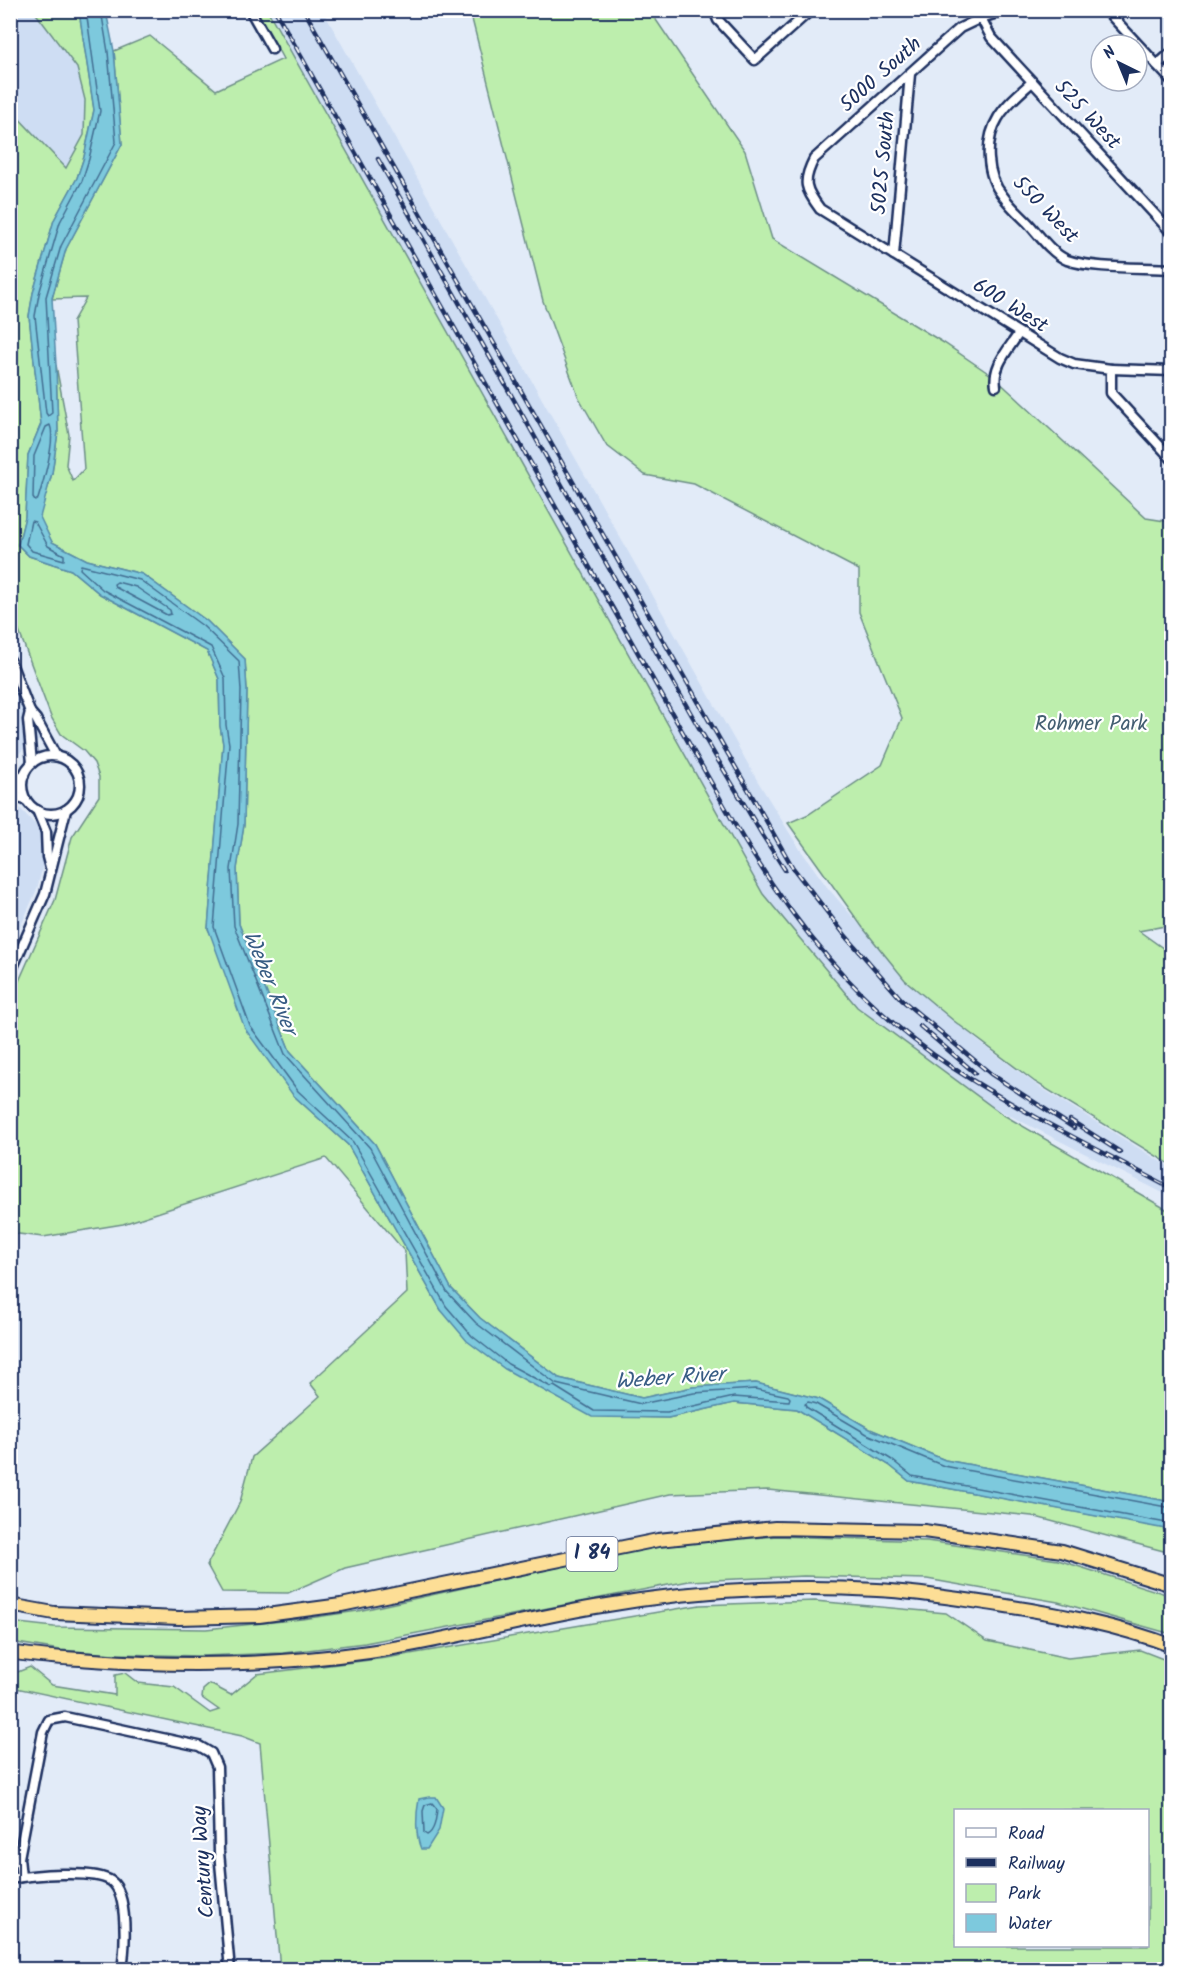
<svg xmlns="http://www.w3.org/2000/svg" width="1182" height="1980" font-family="Kalam,sans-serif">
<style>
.built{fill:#ceddf3}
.green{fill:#bdeead;stroke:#6c8e86;stroke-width:1.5;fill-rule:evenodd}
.water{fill:#7dc9dd;stroke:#568baa;stroke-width:1.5}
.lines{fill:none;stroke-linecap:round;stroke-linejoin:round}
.shore{stroke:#426d91;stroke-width:1.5}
.minor-casing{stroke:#1b2f5e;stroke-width:13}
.highway-casing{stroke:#1b2f5e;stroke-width:16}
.minor{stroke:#fff;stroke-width:8}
.highway{stroke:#fdde96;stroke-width:12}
.rail-casing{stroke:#1b2f5e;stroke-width:4.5}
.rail{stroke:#fff;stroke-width:2;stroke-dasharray:7;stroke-linecap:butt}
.labels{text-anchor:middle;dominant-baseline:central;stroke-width:4.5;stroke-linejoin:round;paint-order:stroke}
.shield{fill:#fff;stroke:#5f6d8e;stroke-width:1.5}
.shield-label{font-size:20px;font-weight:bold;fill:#1b2f5e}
.street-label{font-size:21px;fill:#1b2f5e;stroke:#fff}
.park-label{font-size:21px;fill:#445f72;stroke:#fff}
.water-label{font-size:22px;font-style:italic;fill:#385d84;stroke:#fff}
</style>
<rect width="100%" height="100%" fill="#e2ebf8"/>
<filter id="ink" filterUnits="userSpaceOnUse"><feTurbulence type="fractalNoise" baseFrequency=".0167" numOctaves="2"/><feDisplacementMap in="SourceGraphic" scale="12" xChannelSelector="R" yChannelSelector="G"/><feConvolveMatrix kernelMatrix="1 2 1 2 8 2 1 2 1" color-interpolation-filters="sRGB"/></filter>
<g filter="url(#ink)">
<!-- built -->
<g class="built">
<polygon points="11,11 34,11 77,68 85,100 84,135 66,168 11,109"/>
<polygon points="259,11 323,11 757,780 797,845 827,887 883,952 928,997 978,1041 1038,1086 1171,1168 1171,1197 971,1096 857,1008 760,890"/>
<polygon points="11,668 40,740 28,744 16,757 11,776"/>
<polygon points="10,791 17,805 44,834 46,853 37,889 11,948"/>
</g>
<!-- green -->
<g class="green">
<polygon points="34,11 79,11 94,110 84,157 77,178 54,220 33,293 29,316 41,424 28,455 25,517 18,545 29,556 71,570 100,594 207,651 219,679 220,726 223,744 208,929 293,1095 348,1145 441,1310 566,1401 592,1416 668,1418 734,1403 797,1409 889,1465 909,1481 1168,1529 1171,1530 1171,1553 1032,1516 768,1490 670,1494 345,1568 288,1593 222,1592 207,1565 240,1502 252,1457 320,1396 310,1383 407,1293 405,1252 326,1158 123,1224 43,1237 11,1233 11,999 55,900 72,837 99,796 99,777 94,763 84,751 61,734 51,717 11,610 10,109 66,168 84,135 85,100 77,68"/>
<polygon points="257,11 268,11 763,894 857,1007 1002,1114 1171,1212 1171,1503 1161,1500 945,1460 870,1429 819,1399 756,1383 693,1387 642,1398 559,1378 480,1318 451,1288 375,1144 290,1051 239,924 237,869 244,825 247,690 245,659 207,621 142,574 87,560 52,542 39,517 52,473 58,432 56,365 69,435 66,465 73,481 84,469 73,321 86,298 52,299 66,249 122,144 114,51 150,36 216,90 283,59"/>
<polygon points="470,11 650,11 745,151 772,239 944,343 994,377 1146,518 1171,522 1171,923 1170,925 1139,931 1171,954 1171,1165 1035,1082 954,1021 905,980 863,928 788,823 809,814 882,765 902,718 859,612 859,570 694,484 645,475 606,445 578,396 543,301"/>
<polygon points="777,1536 927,1541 1058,1560 1172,1596 1171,1634 1058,1602 927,1579 804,1576 689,1581 365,1643 283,1653 201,1656 114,1654 60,1650 11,1642 10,1622 54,1627 206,1629 302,1619 358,1611 655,1546"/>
<path d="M 815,1601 L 946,1613 L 987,1641 L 1068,1658 L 1140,1650 L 1171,1662 L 1171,1969 L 280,1969 L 260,1743 L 242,1736 L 11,1687 L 10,1675 L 30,1667 L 52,1685 L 115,1695 L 115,1675 L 125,1673 L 138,1683 L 174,1687 L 210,1713 L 219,1710 L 202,1698 L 203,1690 L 210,1684 L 231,1695 L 257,1674 L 386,1658 L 700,1605 ZM 956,1810 L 1148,1810 L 1148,1946 L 956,1946 Z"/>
</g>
<!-- water -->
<g class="water">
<polygon points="79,11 106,11 114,51 122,144 66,249 52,298 56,365 58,432 52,473 40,517 52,542 87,560 142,574 207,621 245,659 247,690 244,825 237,869 239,924 290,1051 375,1144 451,1288 480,1318 559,1378 642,1398 693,1387 756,1383 819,1399 870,1429 945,1460 1161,1500 1171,1503 1171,1530 909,1481 889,1465 797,1409 734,1403 668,1418 592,1417 505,1369 467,1341 441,1310 348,1145 293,1095 245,1029 208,928 223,744 220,726 219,679 207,651 100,594 71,570 29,556 18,545 25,517 28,455 41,424 29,316 33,293 54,220 77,178 84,157 94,110"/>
<path d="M 429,1797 L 436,1797 L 443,1808 L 439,1830 L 427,1849 L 421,1849 C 415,1835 416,1814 419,1799 Z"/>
</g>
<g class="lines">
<!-- shore -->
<g class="shore">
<polyline points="86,10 100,111 89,159 82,181 60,222 39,294 35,316 46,413 48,416 52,413 46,297 61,246 116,142 108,52 101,10"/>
<path d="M 50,425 C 56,439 43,483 38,499 L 35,501 L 33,498 L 34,456 L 46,427 Z"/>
<polygon points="31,521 35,522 48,546 64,555 64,560 32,551 26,544"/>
<polygon points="81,565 140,580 203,626 239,661 241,690 238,824 231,869 234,926 285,1054 370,1148 447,1292 476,1323 556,1384 641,1404 694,1393 755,1389 788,1396 790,1398 789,1401 734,1397 667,1412 594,1411 554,1386 551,1387 508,1364 472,1336 446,1306 353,1142 298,1091 250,1026 214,927 229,744 226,725 225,678 211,647 103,590 80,569"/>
<polygon points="117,582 136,587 170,610 171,614 167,615 115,587 114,584"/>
<polyline points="1172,1508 944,1466 867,1434 816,1404 808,1402 805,1404 806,1407 892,1460 912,1476 1172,1524"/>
<path d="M 432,1803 L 437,1809 C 436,1818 435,1831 427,1835 L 424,1833 L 423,1811 L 425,1805 Z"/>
</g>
<!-- minor casing -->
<g class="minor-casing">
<g id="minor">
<polyline points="250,10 272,49"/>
<polyline points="714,10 718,20 755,60 811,10"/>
<path d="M 1007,10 L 981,18 L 960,28 L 814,159 C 802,182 805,189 820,209 L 1060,358 L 1074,364 L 1111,369 L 1111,393 L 1172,459"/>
<polyline points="1106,10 1172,81"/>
<polyline points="981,18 991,37 1172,233"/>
<polyline points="1157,65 1172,52"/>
<path d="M 1032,82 C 1020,93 1006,104 998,118 C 984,141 986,176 1003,196 C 1010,206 1019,214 1028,223 C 1039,235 1052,254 1067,260 C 1093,269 1143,267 1172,269"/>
<polyline points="894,255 910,74"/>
<polyline points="1111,369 1172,371"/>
<path d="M 996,386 C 992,366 1009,349 1019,333"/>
<polyline points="10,660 30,712 36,719 56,756"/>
<polyline points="30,712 28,720 32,763"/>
<circle cx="51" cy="785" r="29"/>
<polyline points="10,781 24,775"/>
<polyline points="10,796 26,800"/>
<polyline points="37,810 46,832 47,857 50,868"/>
<polyline points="10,974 45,894 66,810"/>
<polyline points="21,1877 19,1858 43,1732 49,1720 65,1717 199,1746 211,1753 217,1767 219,1852 230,1970"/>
<path d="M 10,1879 C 31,1875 94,1869 111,1881 C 129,1894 125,1949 122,1970"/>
</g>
</g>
<!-- highway casing -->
<g class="highway-casing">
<g id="highway">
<polyline points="10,1605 54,1613 179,1618 259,1616 341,1605 658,1540 775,1528 924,1531 1062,1551 1172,1585"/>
<path d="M 10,1652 C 37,1657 66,1658 93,1660 C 185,1667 277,1665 369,1652 C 445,1641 519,1620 595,1607 C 688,1591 782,1584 877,1590 C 918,1592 959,1599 1000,1605 C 1057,1614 1118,1625 1172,1646"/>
</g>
</g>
<!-- minor -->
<use href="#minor" class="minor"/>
<!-- highway -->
<use href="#highway" class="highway"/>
<!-- rail casing -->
<g class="rail-casing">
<g id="rail">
<path d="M 275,10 L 734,823 C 791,921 857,1005 953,1068 C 1022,1113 1098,1149 1172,1189"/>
<polyline points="304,10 793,868 845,935 902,1000 991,1074 1074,1128"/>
<polyline points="378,159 703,735 763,836 785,870"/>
<polyline points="920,1026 975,1073"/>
<polyline points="1070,1120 1120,1152"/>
</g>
</g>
<!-- rail -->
<use href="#rail" class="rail"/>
</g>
</g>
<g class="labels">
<!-- shield labels -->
<rect class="shield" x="566.5" y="1537" width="51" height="34" rx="4.5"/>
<g class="shield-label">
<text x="592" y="1554">I 84</text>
</g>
<!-- street labels -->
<g class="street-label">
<text transform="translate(881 75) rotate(-42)">5000 South</text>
<text transform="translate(1087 115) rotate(47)">525 West</text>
<text transform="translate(884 163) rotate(-85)">5025 South</text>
<text transform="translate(1045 210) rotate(46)">550 West</text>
<text transform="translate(1010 306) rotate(32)">600 West</text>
<text transform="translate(204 1862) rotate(-94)">Century Way</text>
</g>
<!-- park labels -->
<g class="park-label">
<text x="1091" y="724">Rohmer Park</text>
</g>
<!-- water labels -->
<g class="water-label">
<text transform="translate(269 983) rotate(68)">Weber River</text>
<text transform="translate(670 1379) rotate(-4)">Weber River</text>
</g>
</g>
<!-- margin -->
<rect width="1182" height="1980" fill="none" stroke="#fff" stroke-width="36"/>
<rect x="18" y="18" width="1146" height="1944" fill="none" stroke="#1b2f5e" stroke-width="2" filter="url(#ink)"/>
<!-- legend -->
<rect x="954" y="1809" width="195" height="138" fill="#ffffff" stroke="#a4acbf" stroke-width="1.5"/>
<rect x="966" y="1828" width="30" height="9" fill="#ffffff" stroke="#a4acbf" stroke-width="1.5"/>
<text x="1008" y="1839" font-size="18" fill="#1b2f5e">Road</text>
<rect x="966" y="1858" width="30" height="9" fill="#1b2f5e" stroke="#a4acbf" stroke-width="1.5"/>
<text x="1008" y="1869" font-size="18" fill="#1b2f5e">Railway</text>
<rect x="966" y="1884" width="30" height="18" fill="#bdeead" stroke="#a4acbf" stroke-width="1.5"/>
<text x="1008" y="1899" font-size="18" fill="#1b2f5e">Park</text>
<rect x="966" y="1914" width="30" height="18" fill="#7dc9dd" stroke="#a4acbf" stroke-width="1.5"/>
<text x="1008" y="1929" font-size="18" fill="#1b2f5e">Water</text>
<!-- north arrow -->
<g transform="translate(1119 63) rotate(317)"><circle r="28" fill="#ffffff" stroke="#a4acbf" stroke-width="1.5"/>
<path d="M0-4.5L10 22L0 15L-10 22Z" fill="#1b2f5e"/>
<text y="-9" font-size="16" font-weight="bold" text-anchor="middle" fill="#1b2f5e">N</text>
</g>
</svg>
